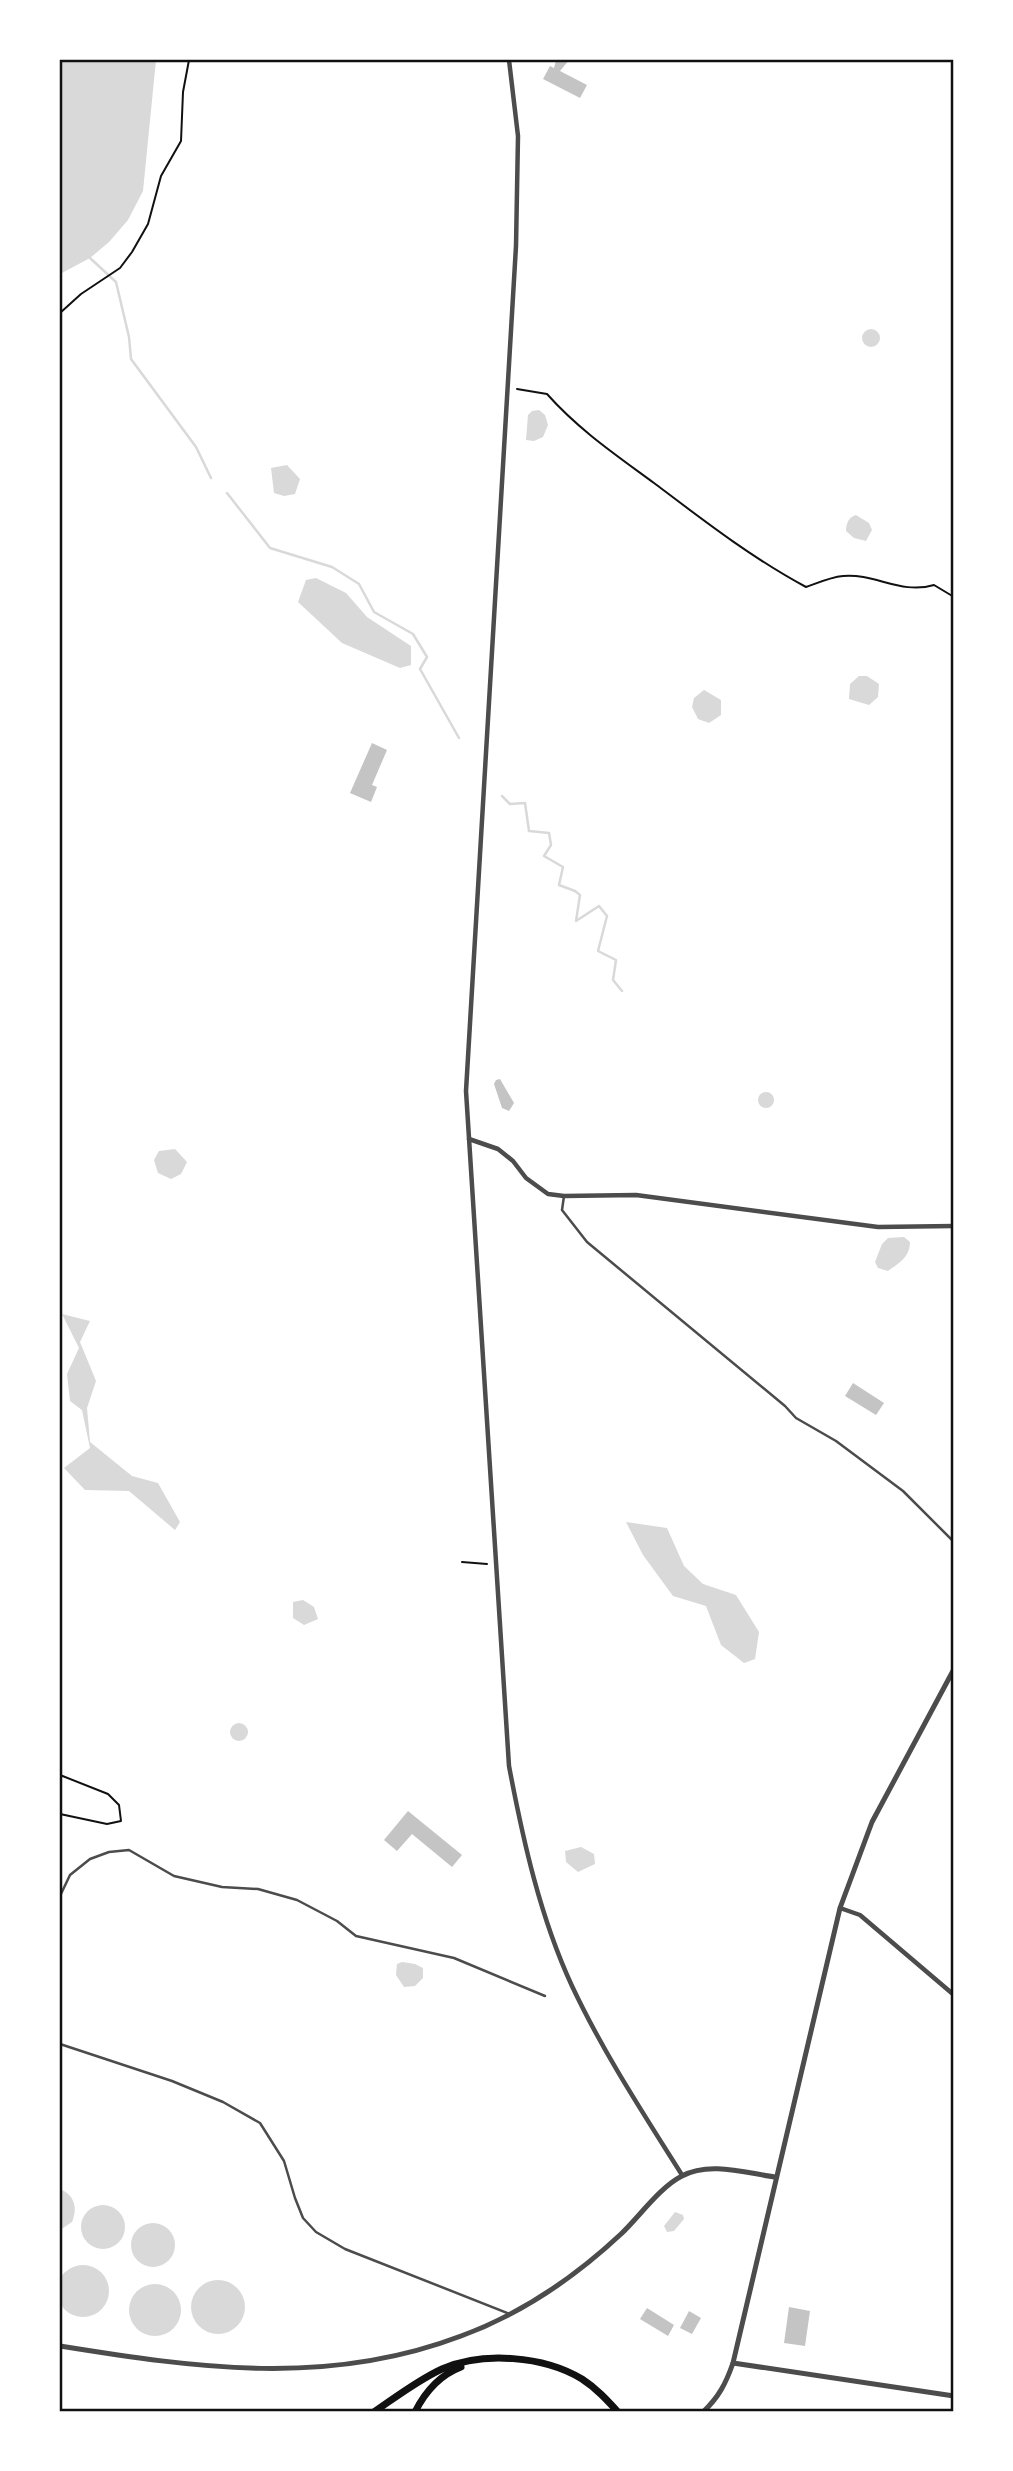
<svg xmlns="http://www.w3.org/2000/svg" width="1013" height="2471" font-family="'Sofia Sans Condensed',sans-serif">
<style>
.water{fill:#d9d9d9}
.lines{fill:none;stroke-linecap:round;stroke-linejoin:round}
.stream{stroke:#d9d9d9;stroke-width:2.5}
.building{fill:#c4c4c4}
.path{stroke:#111;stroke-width:2}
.service{stroke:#4c4c4c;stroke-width:2.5}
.minor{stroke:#4c4c4c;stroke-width:4.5}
.tertiary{stroke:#4c4c4c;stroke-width:5}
.trunk{stroke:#111;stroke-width:7}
.neatline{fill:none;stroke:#111;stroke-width:2.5}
</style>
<rect width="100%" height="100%" fill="#fff"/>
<!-- water -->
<g class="water">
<polygon points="60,60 156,60 143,191 128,220 109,242 90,258 60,274"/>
<circle cx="871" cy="338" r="9"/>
<polygon points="539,410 545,415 548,425 543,437 534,441 526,440 528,415 532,411"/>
<polygon points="287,465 300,479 295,494 284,496 274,493 271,468"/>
<path d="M 856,515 L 869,523 L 872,530 L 866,541 L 854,538 L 846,531 C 846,523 849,517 856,515 Z"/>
<polygon points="316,578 346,593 367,617 411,646 411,665 400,668 342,643 298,602 306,580"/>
<polygon points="859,676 867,676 879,684 878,697 869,705 849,699 850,684"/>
<polygon points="704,690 721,700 721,715 709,723 698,719 692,707 694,698"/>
<circle cx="766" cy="1100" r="8"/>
<polygon points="175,1149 187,1162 181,1174 171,1179 158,1173 154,1160 159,1151"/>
<path d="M 904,1237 L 910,1242 C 910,1257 899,1263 888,1271 L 878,1268 L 875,1262 L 882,1244 L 888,1238 Z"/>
<polygon points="62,1314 90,1321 80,1342 96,1381 87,1408 90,1442 132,1476 158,1483 180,1522 175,1530 129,1491 85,1490 64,1468 90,1448 82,1410 70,1401 67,1374 79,1348"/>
<polygon points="626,1522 667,1528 684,1566 703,1584 736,1595 759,1632 755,1659 744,1663 721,1645 706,1606 673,1596 643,1555"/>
<polygon points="303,1600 314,1607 318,1619 304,1625 293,1618 293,1602"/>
<circle cx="239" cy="1732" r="9"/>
<polygon points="581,1847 594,1854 595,1864 578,1872 566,1862 565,1851"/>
<polygon points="402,1962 415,1964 423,1968 423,1978 415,1986 404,1987 396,1975 397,1964"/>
<path d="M 60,2189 C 74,2195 78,2207 72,2222 L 60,2230 Z"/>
<circle cx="103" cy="2227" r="22"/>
<polygon points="675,2212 683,2215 684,2219 674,2231 667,2232 664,2226"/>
<circle cx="153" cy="2245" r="22"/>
<circle cx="83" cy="2291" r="26"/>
<circle cx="218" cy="2307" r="27"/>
<circle cx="155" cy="2310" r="26"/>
</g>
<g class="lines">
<!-- stream -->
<g class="stream">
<polyline points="90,258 116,282 129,337 131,359 196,447 211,478"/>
<polyline points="227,493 270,548 332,567 359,584 374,612 413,634 427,657 420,669 459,738"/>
<polyline points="502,796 510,804 525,803 529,831 549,833 551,845 544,856 563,867 559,885 575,891 580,895 576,921 599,906 607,916 598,951 616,960 613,980 622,991"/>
</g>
</g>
<!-- building -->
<g class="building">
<polygon points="556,60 569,60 560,71 587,85 580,98 543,79 550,66 554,68"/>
<polygon points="372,743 387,750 372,785 377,787 371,802 350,793"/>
<polygon points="500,1079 514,1103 509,1111 502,1108 494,1084 496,1080"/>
<polygon points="853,1383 884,1403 876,1415 845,1396"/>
<polygon points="408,1811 462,1855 452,1867 412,1834 397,1851 384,1840"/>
<polygon points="789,2307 810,2311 805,2346 784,2343"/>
<polygon points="647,2308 674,2325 668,2336 640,2319"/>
<polygon points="689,2311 701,2318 692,2334 680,2328"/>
</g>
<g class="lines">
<!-- path -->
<g class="path">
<polyline points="60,313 81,294 120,268 132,252 148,224 161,176 181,141 183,92 189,60"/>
<path d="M 517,389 L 547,394 C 579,430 616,455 654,483 C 703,520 752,558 806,587 C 817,583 831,577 843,576 C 875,573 901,595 934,585 L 954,597"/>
<polyline points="462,1562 487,1564"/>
<polyline points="60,1775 108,1794 119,1805 121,1821 107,1824 60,1814"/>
</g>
<!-- service -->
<g class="service">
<polyline points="564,1196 562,1210 587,1242 785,1406 796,1418 836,1441 903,1491 954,1542"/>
<polyline points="60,1896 70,1875 90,1859 109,1852 129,1850 174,1876 222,1887 258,1889 297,1900 337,1921 356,1936 454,1958 545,1996"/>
<polyline points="60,2044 172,2081 223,2102 260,2123 284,2161 295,2198 303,2218 316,2232 345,2249 510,2314"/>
</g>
<!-- minor -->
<g class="minor">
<path d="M 509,60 L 518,136 L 516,246 L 466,1091 L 509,1766 C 523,1840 540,1917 572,1986 C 603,2052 643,2113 682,2175"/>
<polyline points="469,1139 498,1149 513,1161 526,1178 548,1194 564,1196 636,1195 878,1227 954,1226"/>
<polyline points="840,1908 860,1915 954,1995"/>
</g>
<!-- tertiary -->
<g class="tertiary">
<path d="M 60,2346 C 197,2368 327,2387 461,2336 C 521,2314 575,2277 621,2234 C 639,2217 660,2187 682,2176 C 709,2161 746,2173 775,2177"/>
<polyline points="733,2363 954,2396"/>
<path d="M 703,2412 C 719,2397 726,2383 733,2363 L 840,1908 L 872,1822 L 954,1669"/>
</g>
<!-- trunk -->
<g class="trunk">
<path d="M 374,2412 C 396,2397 418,2380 442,2369 C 483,2351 544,2356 582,2379 C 596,2388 607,2400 618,2412"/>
<path d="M 415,2412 C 425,2392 440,2375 461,2367"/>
</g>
</g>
<!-- border -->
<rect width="1013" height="2471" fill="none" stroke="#ffffff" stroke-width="122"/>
<rect x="61" y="61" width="891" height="2349" class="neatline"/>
</svg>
